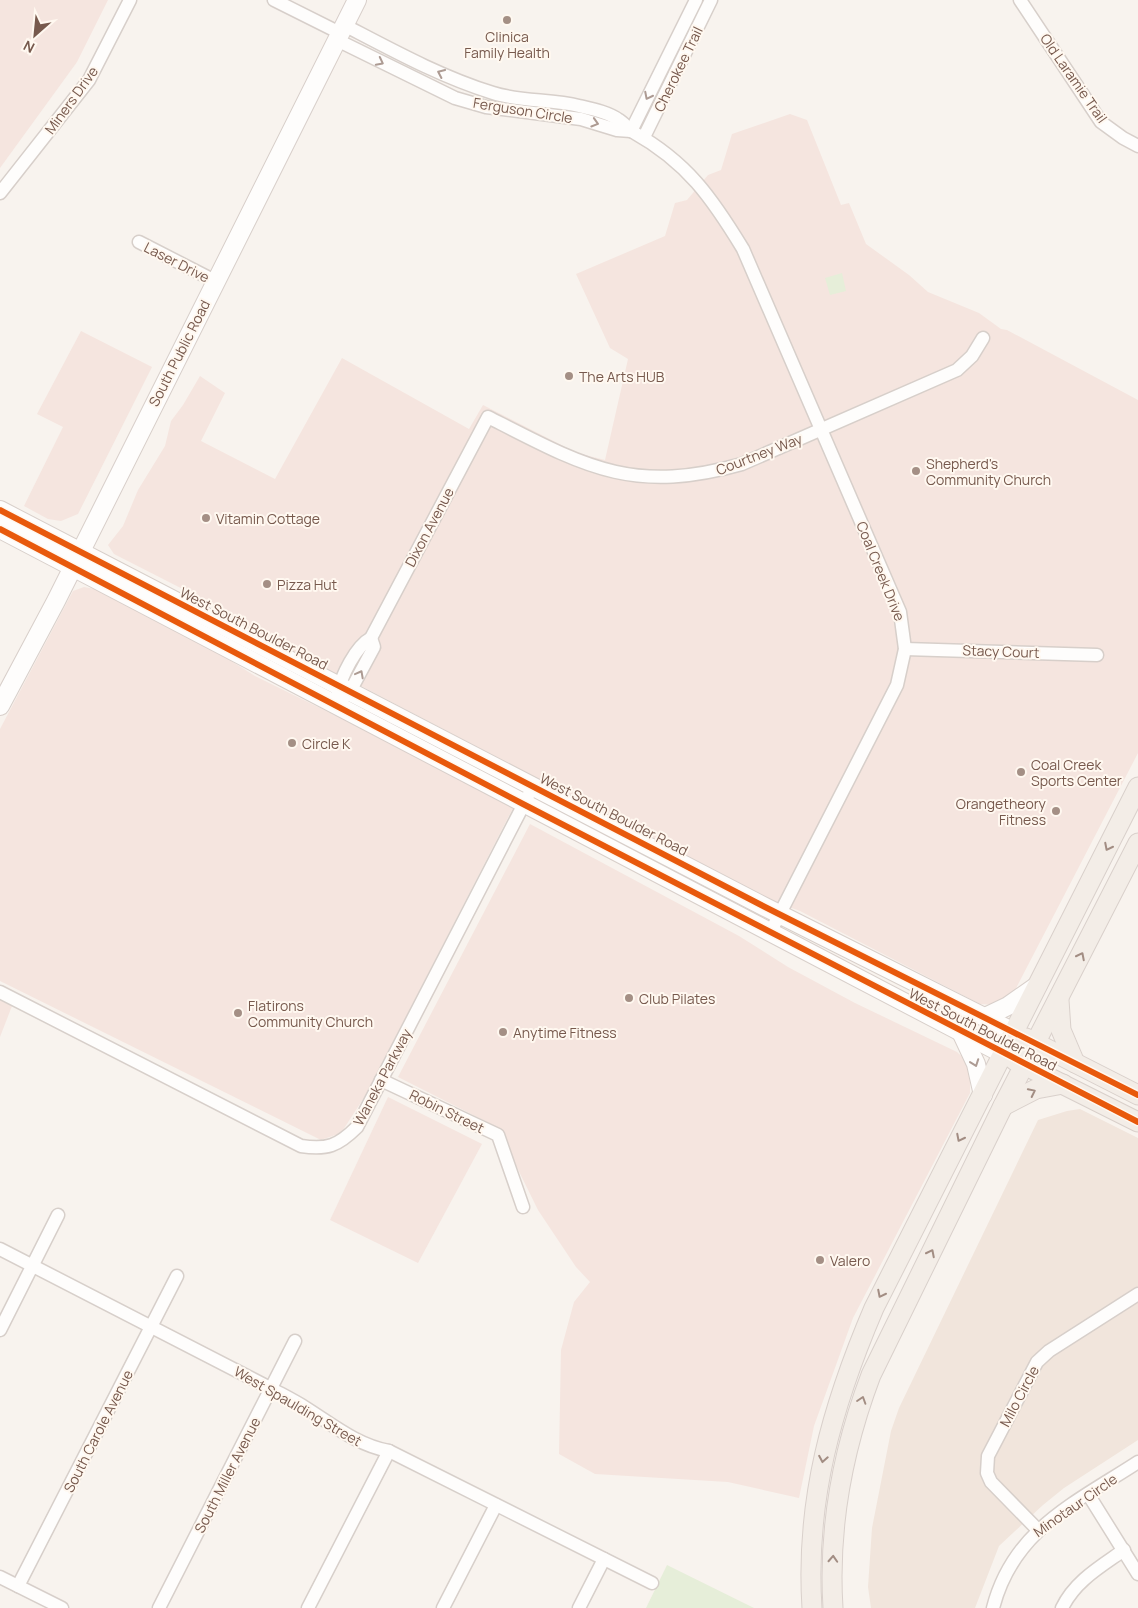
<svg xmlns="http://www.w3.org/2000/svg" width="1138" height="1608" font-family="Manrope,sans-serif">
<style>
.residential{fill:#f1e5dc}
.commercial{fill:#f5e5df}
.green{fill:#e6eed9}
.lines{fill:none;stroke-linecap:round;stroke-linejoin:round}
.street-casing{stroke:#d7cfca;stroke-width:15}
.secondary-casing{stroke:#d8cfca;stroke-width:20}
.primary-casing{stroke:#d9d0cb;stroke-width:21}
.street{stroke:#fefdfc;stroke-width:12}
.secondary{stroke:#fefdfc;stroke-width:18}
.primary{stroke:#f3ede7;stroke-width:19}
.cycleway-casing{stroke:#fff8f0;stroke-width:9}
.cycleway{stroke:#e8590c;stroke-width:6}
.oneway{stroke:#ad9b93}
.oneway2{stroke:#a28d83}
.poi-dot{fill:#a48f85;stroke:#fff8f0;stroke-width:2}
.labels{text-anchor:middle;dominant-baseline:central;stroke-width:4;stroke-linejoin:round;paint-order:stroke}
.poi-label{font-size:14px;fill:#77594d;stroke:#fff8f0;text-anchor:start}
.street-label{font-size:14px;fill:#77594d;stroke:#fff8f0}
</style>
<rect width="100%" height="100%" fill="#f8f3ee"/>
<!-- residential -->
<polygon class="residential" points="1080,1109 1138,1138 1138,1440 1064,1488 1043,1505 999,1546 975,1608 871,1608 868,1587 872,1528 891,1431 899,1408 1038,1120 1067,1111"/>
<!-- commercial -->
<g class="commercial">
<polygon points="0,0 108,0 77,62 0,168"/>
<polygon points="790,114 807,120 841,205 849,203 866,244 909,275 928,292 979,313 1001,329 1007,330 1138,400 1138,753 1011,998 997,1005 980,1004 800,911 765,898 363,687 326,671 237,623 230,615 216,606 114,554 108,545 123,526 138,490 165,446 171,421 183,405 200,376 225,393 201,441 275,479 342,358 469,429 483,405 577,453 605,460 628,359 610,348 576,274 665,236 675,203 687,200 708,175 721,170 732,134"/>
<polygon points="81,331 152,367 78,514 61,521 48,519 24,506 63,427 37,414"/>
<polygon points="84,587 95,589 220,654 255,676 515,804 367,1093 341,1133 321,1140 0,981 0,729 73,591"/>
<polygon points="530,824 739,936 788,967 855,1003 957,1052 970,1064 970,1093 853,1318 814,1426 799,1498 728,1482 595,1474 559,1454 561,1350 574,1302 590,1282 576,1267 538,1210 497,1127 398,1077"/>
<polygon points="0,1000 12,1006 0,1037"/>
<polygon points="388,1097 482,1144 418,1263 330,1220"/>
</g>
<!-- green -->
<g class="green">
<polygon points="842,273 846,291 830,295 825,278"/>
<polygon points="667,1565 754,1608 646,1608"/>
</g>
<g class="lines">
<!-- street casing -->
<g class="street-casing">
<g id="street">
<polyline points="274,0 340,33"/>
<polyline points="1020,0 1101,122 1123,138 1138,146"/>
<path d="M 344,25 C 392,50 441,77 493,93 C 521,102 551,99 579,106 C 592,109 608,112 619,120 C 624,123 628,129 633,132 C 687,162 712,198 743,249 L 900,612 L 905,649 L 897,685 L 770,933"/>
<polyline points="337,40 455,98 486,107 581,119 617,130 631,131"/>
<polyline points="631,131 696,0"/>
<polyline points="644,137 711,0"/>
<polyline points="0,193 89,80 130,0"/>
<polyline points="139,242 215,281"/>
<polyline points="905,649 1097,655"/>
<path d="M 338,693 C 341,676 356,646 371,638 L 488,417 C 584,466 632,495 742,464 L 957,370 L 972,356 L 983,338"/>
<polyline points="344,697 353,686 374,647 371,638"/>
<path d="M 0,992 L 301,1146 C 327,1150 338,1146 357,1127 L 528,796"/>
<polyline points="381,1080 498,1135 523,1207"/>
<path d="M 0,1249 L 272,1389 C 283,1395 295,1401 306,1408 C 333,1425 357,1445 389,1451 L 652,1583"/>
<polyline points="0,1330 58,1215"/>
<polyline points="1088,1494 1138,1574"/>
<polyline points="1038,1530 991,1482 987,1473 988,1456 1037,1362 1049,1351 1138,1294"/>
<polyline points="0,1577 62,1608"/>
<polyline points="18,1586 177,1276"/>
<polyline points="159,1608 295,1341"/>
<polyline points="308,1608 389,1451"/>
<polyline points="443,1608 496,1505"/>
<polyline points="579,1608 604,1559"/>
<path d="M 993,1608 C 1013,1530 1075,1503 1138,1462"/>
<path d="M 1062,1608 C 1075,1581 1100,1567 1124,1550"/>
</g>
</g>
<!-- secondary casing -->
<g class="secondary-casing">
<g id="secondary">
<polyline points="0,510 765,907 1014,1032"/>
<polyline points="0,529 1003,1054"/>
<polyline points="0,706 56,601 357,0"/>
<polyline points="985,1017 1008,1006 1038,985"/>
<polyline points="961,1032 976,1064 983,1095"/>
</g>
</g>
<!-- primary casing -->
<g class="primary-casing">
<g id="primary">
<polyline points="1059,1000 1061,1030 1075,1063"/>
<polyline points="1026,1038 1138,1095"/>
<polyline points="1014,1060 1138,1122"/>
<polyline points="1003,1106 1036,1089 1063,1084"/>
<path d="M 812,1608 C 805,1500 832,1406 874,1308 L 1138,787"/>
<path d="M 833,1608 C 828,1529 843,1449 871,1375 L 1003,1106 L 1138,843"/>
</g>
</g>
<!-- street -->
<use href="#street" class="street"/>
<!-- secondary -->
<use href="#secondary" class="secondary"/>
<!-- primary -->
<use href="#primary" class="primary"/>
<!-- cycleway casing -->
<g class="cycleway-casing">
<g id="cycleway">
<polyline points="0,510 765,907 1138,1095"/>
<polyline points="0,529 523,804 1138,1122"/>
</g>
</g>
<!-- cycleway -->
<use href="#cycleway" class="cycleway"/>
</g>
<!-- one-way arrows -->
<defs><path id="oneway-chevron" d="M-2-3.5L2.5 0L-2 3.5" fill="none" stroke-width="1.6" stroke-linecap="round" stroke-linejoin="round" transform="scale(1.25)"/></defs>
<g class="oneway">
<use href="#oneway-chevron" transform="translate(380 62) rotate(27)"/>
<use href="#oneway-chevron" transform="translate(441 73) rotate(-155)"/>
<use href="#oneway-chevron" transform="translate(648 96) rotate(117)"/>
<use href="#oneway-chevron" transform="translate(595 123) rotate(17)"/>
<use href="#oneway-chevron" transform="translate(360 674) rotate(-62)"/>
<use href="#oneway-chevron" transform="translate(975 1063) rotate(70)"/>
</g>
<g class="oneway2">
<use href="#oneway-chevron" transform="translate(1108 847) rotate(117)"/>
<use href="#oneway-chevron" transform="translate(1081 956) rotate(-63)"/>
<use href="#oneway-chevron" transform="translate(1032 1092) rotate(-26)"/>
<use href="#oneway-chevron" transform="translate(960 1138) rotate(117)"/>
<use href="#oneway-chevron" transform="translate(931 1253) rotate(-63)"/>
<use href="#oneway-chevron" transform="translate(881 1294) rotate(117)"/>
<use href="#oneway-chevron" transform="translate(862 1400) rotate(-72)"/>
<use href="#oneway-chevron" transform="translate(823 1459) rotate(100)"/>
<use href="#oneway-chevron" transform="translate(833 1559) rotate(-87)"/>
</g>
<!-- markers -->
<g class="poi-dot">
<circle cx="507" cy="20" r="5"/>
<circle cx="569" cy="376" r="5"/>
<circle cx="916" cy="471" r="5"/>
<circle cx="206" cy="518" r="5"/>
<circle cx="267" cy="584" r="5"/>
<circle cx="292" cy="743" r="5"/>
<circle cx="1021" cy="772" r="5"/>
<circle cx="1056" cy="811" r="5"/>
<circle cx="629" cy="998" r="5"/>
<circle cx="238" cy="1013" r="5"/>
<circle cx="503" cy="1032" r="5"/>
<circle cx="820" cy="1260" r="5"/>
</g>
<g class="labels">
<!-- poi labels -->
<g class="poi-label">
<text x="507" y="36" text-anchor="middle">Clinica<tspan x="507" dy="16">Family Health</tspan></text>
<text x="579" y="376">The Arts HUB</text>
<text x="926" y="463">Shepherd's<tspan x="926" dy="16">Community Church</tspan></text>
<text x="216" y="518">Vitamin Cottage</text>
<text x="277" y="584">Pizza Hut</text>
<text x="302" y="743">Circle K</text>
<text x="1031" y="764">Coal Creek<tspan x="1031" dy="16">Sports Center</tspan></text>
<text x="1046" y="803" text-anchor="end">Orangetheory<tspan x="1046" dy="16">Fitness</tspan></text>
<text x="639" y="998">Club Pilates</text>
<text x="248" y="1005">Flatirons<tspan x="248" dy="16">Community Church</tspan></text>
<text x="513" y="1032">Anytime Fitness</text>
<text x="830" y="1260">Valero</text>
</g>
<!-- street labels -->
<g class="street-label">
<text transform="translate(678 69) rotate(-64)">Cherokee Trail</text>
<text transform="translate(1074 78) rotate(55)">Old Laramie Trail</text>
<text transform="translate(71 100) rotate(-54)">Miners Drive</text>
<text transform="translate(523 110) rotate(9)">Ferguson Circle</text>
<text transform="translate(177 262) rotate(27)">Laser Drive</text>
<text transform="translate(179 353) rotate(-63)">South Public Road</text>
<text transform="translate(759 454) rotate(-21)">Courtney Way</text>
<text transform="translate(429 527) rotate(-62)">Dixon Avenue</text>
<text transform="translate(881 571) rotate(68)">Coal Creek Drive</text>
<text transform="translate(254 628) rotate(27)">West South Boulder Road</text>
<text transform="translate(1001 651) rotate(2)">Stacy Court</text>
<text transform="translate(614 814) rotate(27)">West South Boulder Road</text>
<text transform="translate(983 1029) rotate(27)">West South Boulder Road</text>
<text transform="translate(382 1077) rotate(-62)">Waneka Parkway</text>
<text transform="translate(447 1111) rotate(26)">Robin Street</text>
<text transform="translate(1019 1396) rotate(-62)">Milo Circle</text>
<text transform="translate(298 1406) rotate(30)">West Spaulding Street</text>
<text transform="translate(98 1431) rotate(-63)">South Carole Avenue</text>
<text transform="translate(227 1475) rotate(-63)">South Miller Avenue</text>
<text transform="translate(1075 1505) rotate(-35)">Minotaur Circle</text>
</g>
</g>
<!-- north arrow -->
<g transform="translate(35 35) rotate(207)" stroke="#fff8f0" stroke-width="4" paint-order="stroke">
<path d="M0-4L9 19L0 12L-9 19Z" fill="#77594d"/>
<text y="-8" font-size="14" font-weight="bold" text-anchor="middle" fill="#77594d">N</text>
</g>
</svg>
